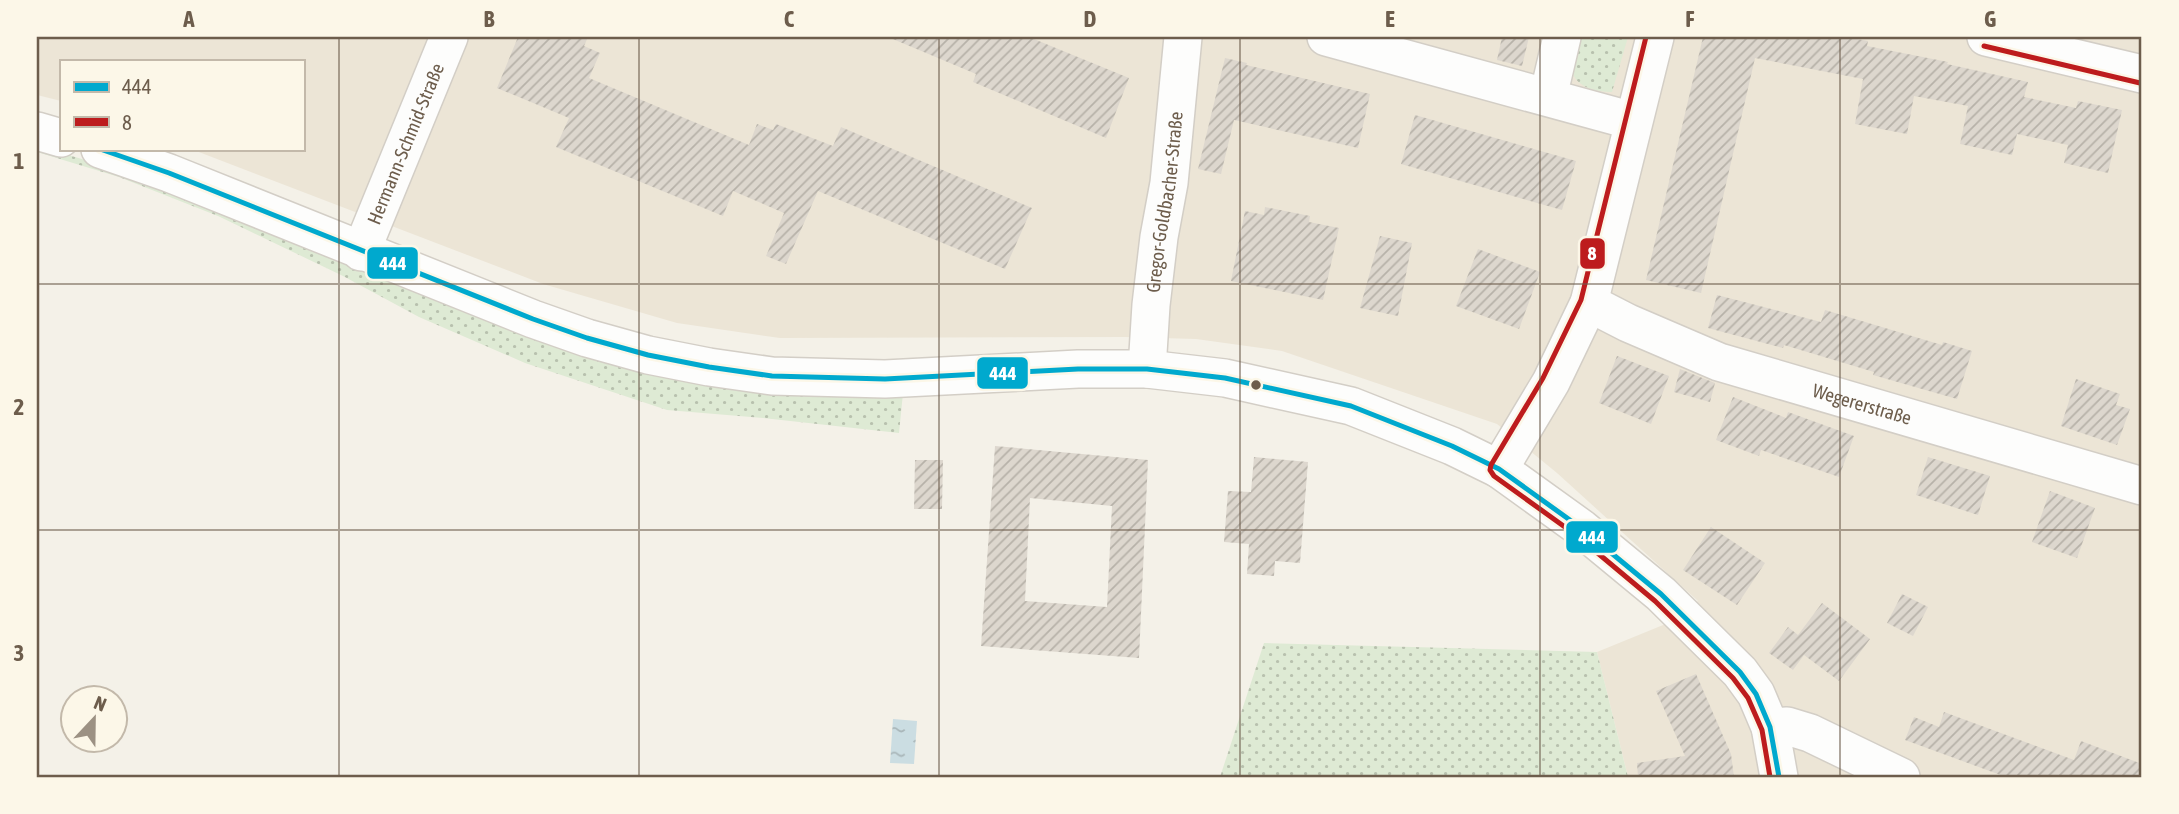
<svg xmlns="http://www.w3.org/2000/svg" width="2179" height="814" font-family="'Asap Condensed',sans-serif">
<style>
.residential{fill:#ece5d6}
.grass{fill:url(#grass-dots)}
.water{fill:url(#water-ripples)}
.building{fill:url(#building-hatch);fill-rule:evenodd}
.lines{fill:none;stroke-linecap:round;stroke-linejoin:round}
.minor-casing{stroke:#d3cec6;stroke-width:40}
.minor{stroke:#fdfdfc;stroke-width:37}
.bus-1-casing{stroke:#fcf7e8;stroke-width:10}
.bus-2-casing{stroke:#fcf7e8;stroke-width:10}
.bus-1{stroke:#00a9ce;stroke-width:5}
.bus-2{stroke:#bd1c1d;stroke-width:5}
.grid{fill:none;stroke:#6d5d4c;stroke-width:2;stroke-opacity:0.55}
.bus-dot{fill:#6d5d4c;stroke:#fcf7e8;stroke-width:2.5}
.labels{text-anchor:middle;dominant-baseline:central;stroke-width:6;stroke-linejoin:round;paint-order:stroke}
.street-label{font-size:19px;fill:#6d5d4c;stroke:#fcf7e8}
.line-badge{stroke:#fcf7e8;stroke-width:2.5}
.badge-label{font-size:19px;text-anchor:middle;font-weight:bold;fill:#fff}
.neatline{fill:none;stroke:#6d5d4c;stroke-width:2.5}
.grid-label{font-size:23px;text-anchor:middle;font-weight:bold;fill:#6d5d4c}
</style>
<defs>
<pattern id="grass-dots" width="8" height="8" patternUnits="userSpaceOnUse" patternTransform="scale(1.75)"><rect width="8" height="8" fill="#deead4"/><path d="M2 2h.1M6 6h.1" fill="none" stroke="#b8c1ae" stroke-width="1.8" stroke-linecap="round"/></pattern>
<pattern id="water-ripples" width="26" height="14" patternUnits="userSpaceOnUse" patternTransform="scale(1.75)"><rect width="26" height="14" fill="#cbdde2"/><path d="M2 4q2-2 4 0t4 0M15 11q2-2 4 0t4 0" fill="none" stroke="#a9b6b9"/></pattern>
<pattern id="building-hatch" width="6" height="6" patternUnits="userSpaceOnUse" patternTransform="scale(1.75)"><rect width="6" height="6" fill="#ddd7ce"/><path d="M-1 1l2-2M0 6l6-6M5 7l2-2" fill="none" stroke="#b7b2a9"/></pattern>
</defs>
<rect width="100%" height="100%" fill="#f4f1e8"/>
<!-- residential -->
<polygon class="residential" points="37,37 2142,37 2142,777 1628,777 1597,652 1668,623 1698,601 1557,473 1497,424 1282,351 1196,339 1125,337 780,338 677,323 543,284 191,149 303,149 303,61 61,61 61,101 37,95"/>
<!-- grass -->
<g class="grass">
<path d="M 1577,37 L 1628,37 L 1612,92 C 1598,92 1575,88 1572,70 C 1571,60 1575,47 1577,37 Z"/>
<polygon points="37,146 113,168 402,286 903,393 899,433 763,418 667,410 525,363 419,317 343,276 218,216 119,177 37,152"/>
<polygon points="1264,643 1597,652 1628,777 1220,777"/>
</g>
<!-- water -->
<polygon class="water" points="893,719 917,721 914,764 890,763"/>
<!-- building -->
<g class="building">
<polygon points="518,37 588,37 584,46 600,53 589,78 749,145 757,124 773,130 776,124 833,146 841,127 1032,208 1005,269 818,191 786,264 766,256 784,213 733,191 723,216 556,147 569,118 497,88"/>
<polygon points="888,37 1029,37 1129,78 1106,138 973,82 976,74"/>
<polygon points="1502,37 1529,37 1522,66 1497,60"/>
<polygon points="1703,37 1846,37 1868,41 1867,46 1948,62 1947,64 2028,82 2024,97 2076,108 2078,101 2122,110 2108,173 2064,163 2068,145 2017,134 2012,155 1960,144 1968,106 1914,96 1907,134 1855,124 1863,79 1755,58 1701,293 1646,280"/>
<polygon points="1225,58 1247,63 1246,65 1370,94 1358,148 1234,120 1221,174 1198,169"/>
<polygon points="1415,115 1576,161 1562,210 1401,164"/>
<polygon points="1265,207 1310,216 1309,222 1339,228 1323,300 1231,281 1245,211 1264,215"/>
<polygon points="1380,236 1412,243 1398,316 1360,308"/>
<polygon points="1478,249 1540,272 1519,329 1456,306"/>
<polygon points="1717,295 1821,322 1825,310 1942,345 1943,342 1972,351 1957,399 1873,375 1874,372 1784,345 1783,348 1708,328"/>
<polygon points="1617,356 1669,376 1651,424 1599,403"/>
<polygon points="1680,369 1715,383 1710,402 1674,392"/>
<polygon points="2076,379 2120,394 2116,405 2130,409 2117,445 2061,426"/>
<polygon points="1733,397 1786,418 1788,412 1854,436 1839,477 1761,450 1759,456 1716,440"/>
<path d="M 995,446 L 1148,460 L 1139,658 L 981,646 ZM 1030,498 L 1112,506 L 1107,607 L 1025,601 Z"/>
<polygon points="1254,457 1308,462 1300,563 1275,561 1274,576 1247,574 1249,544 1224,542 1228,491 1251,492"/>
<polygon points="1928,457 1990,476 1978,515 1916,495"/>
<polygon points="915,460 943,460 942,509 914,509"/>
<polygon points="2050,491 2095,508 2077,558 2032,542"/>
<polygon points="1711,527 1765,563 1737,605 1683,570"/>
<polygon points="1902,594 1928,607 1913,636 1887,623"/>
<polygon points="1822,603 1870,639 1839,681 1804,655 1793,670 1769,653 1788,627 1798,635"/>
<polygon points="1696,674 1731,754 1734,777 1638,777 1637,763 1685,756 1656,691"/>
<polygon points="1944,712 2074,760 2081,741 2142,764 2142,777 2006,777 1905,740 1914,717 1939,727"/>
</g>
<g class="lines">
<!-- minor casing -->
<g class="minor-casing">
<g id="minor">
<polyline points="1326,37 1633,121"/>
<polyline points="1986,37 2142,74"/>
<polyline points="1548,97 1562,37"/>
<polyline points="37,131 61,138"/>
<polyline points="100,149 169,173 533,319 587,338 648,355 709,367 772,376 885,379 1078,369 1147,369 1225,378 1351,406 1452,446 1499,469 1581,528 1661,594 1740,672 1756,694 1770,727 1779,777"/>
<path id="s1" d="M 361,252 L 449,37"/>
<path id="s2" d="M 1589,303 L 1628,323 L 1719,362 L 2142,486"/>
<path id="s3" d="M 1147,369 L 1151,305 L 1159,237 L 1169,183 L 1183,37"/>
<polyline points="1499,469 1551,382 1589,303 1655,37"/>
<polyline points="1770,727 1787,726 1810,733 1901,777"/>
</g>
</g>
<!-- minor -->
<use href="#minor" class="minor"/>
<!-- bus-1 casing -->
<g class="bus-1-casing">
<polyline id="bus-1" points="100,149 169,173 533,319 587,338 648,355 709,367 772,376 885,379 1078,369 1147,369 1225,378 1351,406 1452,446 1499,469 1581,528 1661,594 1740,672 1756,694 1770,727 1779,777"/>
</g>
<!-- bus-2 casing -->
<g class="bus-2-casing">
<g id="bus-2">
<polyline points="1646,37 1581,300 1543,378 1491,465 1490,470 1494,476 1576,535 1655,601 1733,678 1748,698 1762,730 1770,777"/>
<polyline points="1984,46 2140,83"/>
</g>
</g>
<!-- bus-1 -->
<use href="#bus-1" class="bus-1"/>
<!-- bus-2 -->
<use href="#bus-2" class="bus-2"/>
</g>
<!-- grid -->
<path class="grid" d="M 339,37 L 339,777M 639,37 L 639,777M 939,37 L 939,777M 1240,37 L 1240,777M 1540,37 L 1540,777M 1840,37 L 1840,777M 37,284 L 2142,284M 37,530 L 2142,530"/>
<!-- markers -->
<circle class="bus-dot" cx="1256" cy="385" r="6"/>
<g class="labels">
<!-- street labels -->
<g class="street-label">
<text stroke="none"><textPath href="#s1" startOffset="117">Hermann-Schmid-Straße</textPath></text>
<text stroke="none"><textPath href="#s3" startOffset="168">Gregor-Goldbacher-Straße</textPath></text>
<text stroke="none"><textPath href="#s2" startOffset="292">Wegererstraße</textPath></text>
</g>
</g>
<g class="line-badge">
<rect x="1579" y="237" width="27" height="33" rx="7" fill="#bd1c1d"/>
<rect x="366" y="246" width="53" height="34" rx="7" fill="#00a9ce"/>
<rect x="976" y="356" width="53" height="34" rx="7" fill="#00a9ce"/>
<rect x="1565" y="520" width="54" height="34" rx="7" fill="#00a9ce"/>
</g>
<g class="badge-label">
<text x="1592" y="260">8</text>
<text x="393" y="270">444</text>
<text x="1003" y="380">444</text>
<text x="1592" y="544">444</text>
</g>
<!-- border -->
<rect width="2179" height="814" fill="none" stroke="#fcf7e8" stroke-width="77"/>
<!-- legend -->
<rect x="60" y="60" width="245" height="91" fill="#fcf7e8" stroke="#c3b9aa" stroke-width="2"/>
<rect x="74" y="82" width="35" height="10" fill="#00a9ce" stroke="#c3b9aa" stroke-width="2"/>
<text x="122" y="94" font-size="21" fill="#6d5d4c">444</text>
<rect x="74" y="117" width="35" height="10" fill="#bd1c1d" stroke="#c3b9aa" stroke-width="2"/>
<text x="122" y="130" font-size="21" fill="#6d5d4c">8</text>
<!-- north arrow -->
<g transform="translate(94 719) rotate(22)"><circle r="33" fill="#fcf7e8" stroke="#c3b9aa" stroke-width="2"/>
<path d="M0-5L12 26L0 18L-12 26Z" fill="#9c9183"/>
<text y="-10" font-size="19" font-weight="bold" text-anchor="middle" fill="#6d5d4c">N</text>
</g>
<rect x="38" y="38" width="2102" height="738" class="neatline"/>
<g class="grid-label">
<text x="189" y="27">A</text>
<text x="489" y="27">B</text>
<text x="789" y="27">C</text>
<text x="1090" y="27">D</text>
<text x="1390" y="27">E</text>
<text x="1690" y="27">F</text>
<text x="1990" y="27">G</text>
<text x="19" y="169">1</text>
<text x="19" y="415">2</text>
<text x="19" y="661">3</text>
</g>
</svg>
